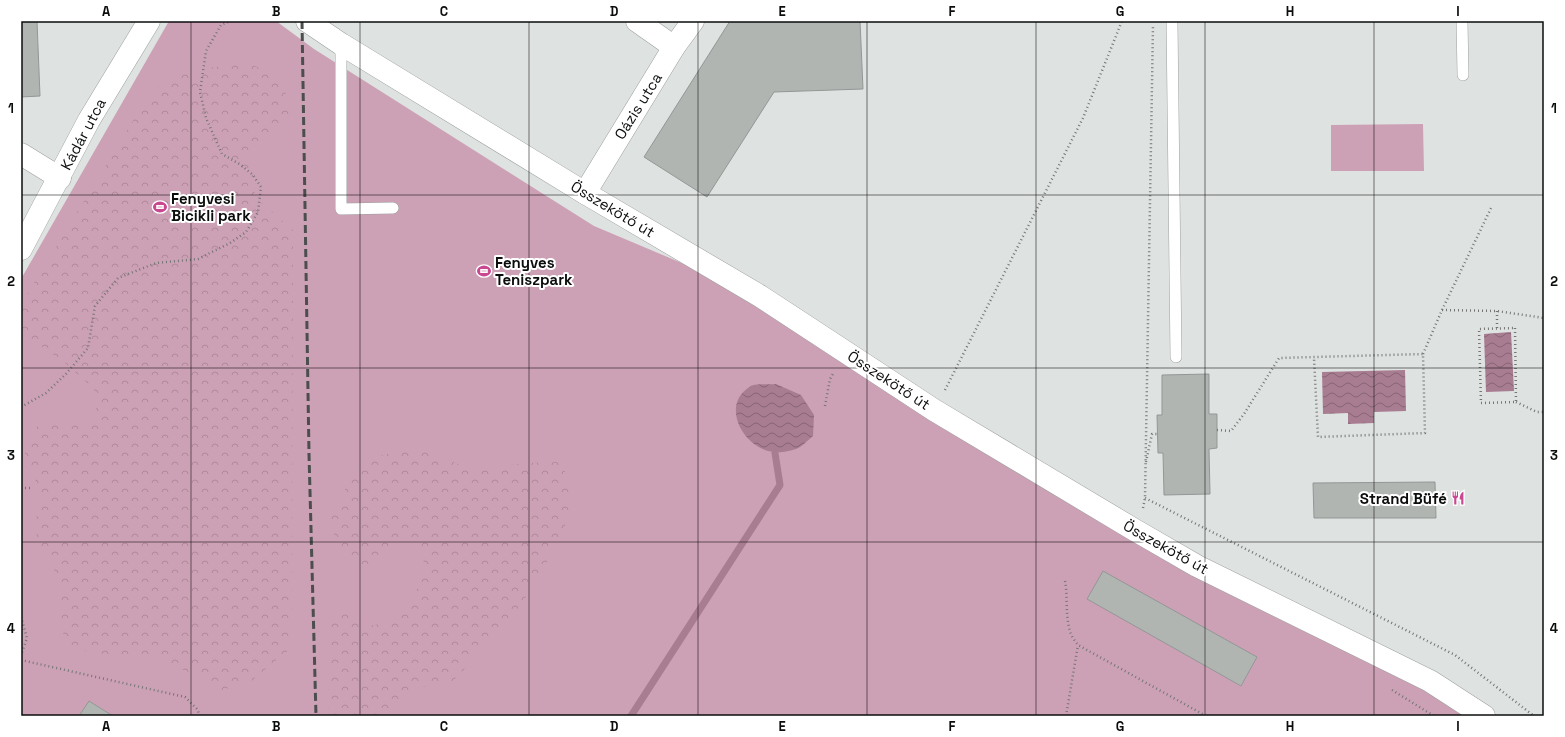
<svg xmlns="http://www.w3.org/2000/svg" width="1565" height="737" font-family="'Space Grotesk',sans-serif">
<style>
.green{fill:#cda1b5}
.forest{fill:url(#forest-crowns)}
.water{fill:url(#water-waves)}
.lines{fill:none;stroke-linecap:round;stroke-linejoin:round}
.stream{stroke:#a87c91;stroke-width:7}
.building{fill:#b1b5b2;stroke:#939795}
.lane-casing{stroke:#9da09e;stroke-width:12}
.street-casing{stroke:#9da09e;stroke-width:23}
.path{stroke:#747675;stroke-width:2.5;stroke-dasharray:1 3;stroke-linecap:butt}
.lane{stroke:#fff;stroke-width:11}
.street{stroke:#fff;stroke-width:22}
.rail{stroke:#4c4e4e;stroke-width:3;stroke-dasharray:8 4;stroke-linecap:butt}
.grid{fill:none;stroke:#0b0c0c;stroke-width:1;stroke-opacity:0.55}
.labels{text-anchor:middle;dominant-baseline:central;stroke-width:4;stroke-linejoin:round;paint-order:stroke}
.street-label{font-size:15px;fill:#0b0c0c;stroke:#fff}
.poi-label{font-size:15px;font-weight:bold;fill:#0b0c0c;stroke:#fff;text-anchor:start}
.neatline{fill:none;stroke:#0b0c0c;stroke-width:1.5}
.grid-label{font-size:13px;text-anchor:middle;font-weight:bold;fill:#0b0c0c}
</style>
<defs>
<pattern id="forest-crowns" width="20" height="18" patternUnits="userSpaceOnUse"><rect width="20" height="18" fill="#cda1b5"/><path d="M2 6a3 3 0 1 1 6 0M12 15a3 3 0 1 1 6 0" fill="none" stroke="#af899a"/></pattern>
<pattern id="water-waves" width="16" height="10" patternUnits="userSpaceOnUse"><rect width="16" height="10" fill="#a87c91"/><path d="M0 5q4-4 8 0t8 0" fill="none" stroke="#876475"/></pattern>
</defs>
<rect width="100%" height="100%" fill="#dee2e0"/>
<!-- green -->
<g class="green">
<polygon points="169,21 276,21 314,49 594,226 760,296 934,410 1484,716 21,716 21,279"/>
<polygon points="1423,124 1424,171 1331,171 1331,125"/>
</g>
<!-- forest -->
<g class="forest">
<polygon points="248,62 284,82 289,114 251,152 255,197 293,230 292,616 290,649 249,683 222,690 186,671 148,655 109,655 69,648 58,620 62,583 40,547 34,526 41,499 35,479 24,457 30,433 44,420 60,421 83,427 97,415 94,389 64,362 22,333 21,304 136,116 160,84 196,70"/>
<polygon points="409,448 436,455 458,464 490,467 528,463 557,462 569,476 570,515 540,577 504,628 451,683 423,687 395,709 393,716 328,716 329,621 351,610 367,626 393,622 410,607 425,569 421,548 403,541 384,558 357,568 337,552 331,519 347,485 376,457"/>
</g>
<!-- water -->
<g class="water">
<polygon points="1511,332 1514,391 1486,392 1484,334"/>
<polygon points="1405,370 1406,411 1374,412 1374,423 1348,424 1348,413 1323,414 1322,372"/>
<path d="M 776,384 L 801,395 L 814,415 L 813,436 C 808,440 802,447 796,449 C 790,451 780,453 774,452 C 745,450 718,405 751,386 C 757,383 769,385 776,384 Z"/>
</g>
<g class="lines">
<!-- stream -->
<polyline class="stream" points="631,716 780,485 775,453"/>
</g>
<!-- building -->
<g class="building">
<polygon points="37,21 40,96 21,97 21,22"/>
<polygon points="730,21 860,21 863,89 774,92 707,197 644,157"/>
<polygon points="1209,374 1209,414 1217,414 1217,448 1209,449 1210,494 1164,495 1163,453 1158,453 1157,415 1162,415 1162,375"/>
<polygon points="1435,482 1436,518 1314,518 1313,483"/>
<polygon points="1103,571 1257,657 1241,686 1087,599"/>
<polygon points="89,701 113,716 79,716"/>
</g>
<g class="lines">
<!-- lane casing -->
<g class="lane-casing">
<g id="lane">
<polyline points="1172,21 1176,357"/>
<polyline points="1462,21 1463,75"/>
<polyline points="341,44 341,209 393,208"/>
</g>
</g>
<!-- street casing -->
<g class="street-casing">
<g id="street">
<polyline points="307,21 341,44 585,193 760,296 934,410 1133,529 1197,566 1430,681 1484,716"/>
<polyline points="637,21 674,47"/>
<polyline points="21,154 60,178"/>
<polyline points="585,193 674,47 693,21"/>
<polyline points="21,249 89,120 149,21"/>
</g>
</g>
<!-- path -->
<g class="path">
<polyline points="1442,310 1497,311 1544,318"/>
<polyline points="1497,311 1497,329"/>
<polygon points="1515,328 1516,402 1481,403 1479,329"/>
<polyline points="1423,354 1442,310 1492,206"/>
<polyline points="945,390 1083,118 1122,21"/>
<polyline points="1516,402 1537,412 1544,412"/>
<polyline points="825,406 830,379 834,372"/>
<polyline points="21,407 46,393 65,375 88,348 95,306 118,278 156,263 198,259 230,243 246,232 258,212 261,187 253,175 241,165 222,154 206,118 200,92 206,51 221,25 230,21"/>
<polyline points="1217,430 1231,431 1244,414 1279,358 1423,354 1425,433 1318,437 1314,358"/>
<polyline points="1146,462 1152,434 1158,434"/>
<polyline points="21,488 32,488"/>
<polyline points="1145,498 1455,655 1534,716"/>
<polyline points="1143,508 1145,498 1153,25"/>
<path d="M 1065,581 C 1068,597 1065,615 1070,631 C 1071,636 1075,641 1078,645 L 1206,716"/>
<polyline points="21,617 27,638 21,655"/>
<polyline points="21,660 185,697 198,710 199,716"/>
<polyline points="1392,690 1434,716"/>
<polyline points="1066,716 1078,645"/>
</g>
<!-- lane -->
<use href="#lane" class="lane"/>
<!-- street -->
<use href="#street" class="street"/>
<!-- rail -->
<polyline class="rail" points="302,21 309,454 316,716"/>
</g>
<!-- grid -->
<path class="grid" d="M 191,21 L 191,716M 360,21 L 360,716M 529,21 L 529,716M 698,21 L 698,716M 867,21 L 867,716M 1036,21 L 1036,716M 1205,21 L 1205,716M 1374,21 L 1374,716M 21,195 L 1544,195M 21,368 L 1544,368M 21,542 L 1544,542"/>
<!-- icons -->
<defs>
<g id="stadium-bare" transform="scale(1.08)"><path d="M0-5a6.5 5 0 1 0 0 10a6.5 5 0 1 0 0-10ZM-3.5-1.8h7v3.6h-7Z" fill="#c94891" stroke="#fff" stroke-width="2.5" paint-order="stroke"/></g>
<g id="restaurant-bare" transform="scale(1.08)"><path d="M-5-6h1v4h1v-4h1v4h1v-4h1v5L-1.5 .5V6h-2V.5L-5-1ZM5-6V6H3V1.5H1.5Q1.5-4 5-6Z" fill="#c94891" stroke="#fff" stroke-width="2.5" paint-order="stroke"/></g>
</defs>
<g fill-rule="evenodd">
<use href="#stadium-bare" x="160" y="207"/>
<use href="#stadium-bare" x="484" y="271"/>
<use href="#restaurant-bare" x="1458" y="498"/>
</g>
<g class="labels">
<!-- street labels -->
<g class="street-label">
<text transform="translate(638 106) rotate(-58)">Oázis utca</text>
<text transform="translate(83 134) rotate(-62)">Kádár utca</text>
<text transform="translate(613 209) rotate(31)">Összekötő út</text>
<text transform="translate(889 380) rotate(33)">Összekötő út</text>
<text transform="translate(1166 547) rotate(29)">Összekötő út</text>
</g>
<!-- poi labels -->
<g class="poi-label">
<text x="171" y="198">Fenyvesi<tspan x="171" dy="17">Bicikli park</tspan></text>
<text x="495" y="262">Fenyves<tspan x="495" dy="17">Teniszpark</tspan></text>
<text x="1447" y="498" text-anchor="end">Strand Büfé</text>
</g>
</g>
<!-- border -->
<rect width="1565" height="737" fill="none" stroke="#ffffff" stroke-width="44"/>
<rect x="22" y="22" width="1521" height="693" class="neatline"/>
<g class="grid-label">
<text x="106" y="16">A</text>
<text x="276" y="16">B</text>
<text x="444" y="16">C</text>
<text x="614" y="16">D</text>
<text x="782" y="16">E</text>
<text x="952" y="16">F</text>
<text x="1120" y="16">G</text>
<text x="1290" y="16">H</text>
<text x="1458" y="16">I</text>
<text x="11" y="113">1</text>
<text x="1554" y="113">1</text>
<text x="11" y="286">2</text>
<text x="1554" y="286">2</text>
<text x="11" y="460">3</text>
<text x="1554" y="460">3</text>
<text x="11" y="633">4</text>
<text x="1554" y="633">4</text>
<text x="106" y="731">A</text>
<text x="276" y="731">B</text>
<text x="444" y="731">C</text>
<text x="614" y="731">D</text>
<text x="782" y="731">E</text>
<text x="952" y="731">F</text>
<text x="1120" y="731">G</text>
<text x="1290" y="731">H</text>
<text x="1458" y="731">I</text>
</g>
</svg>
